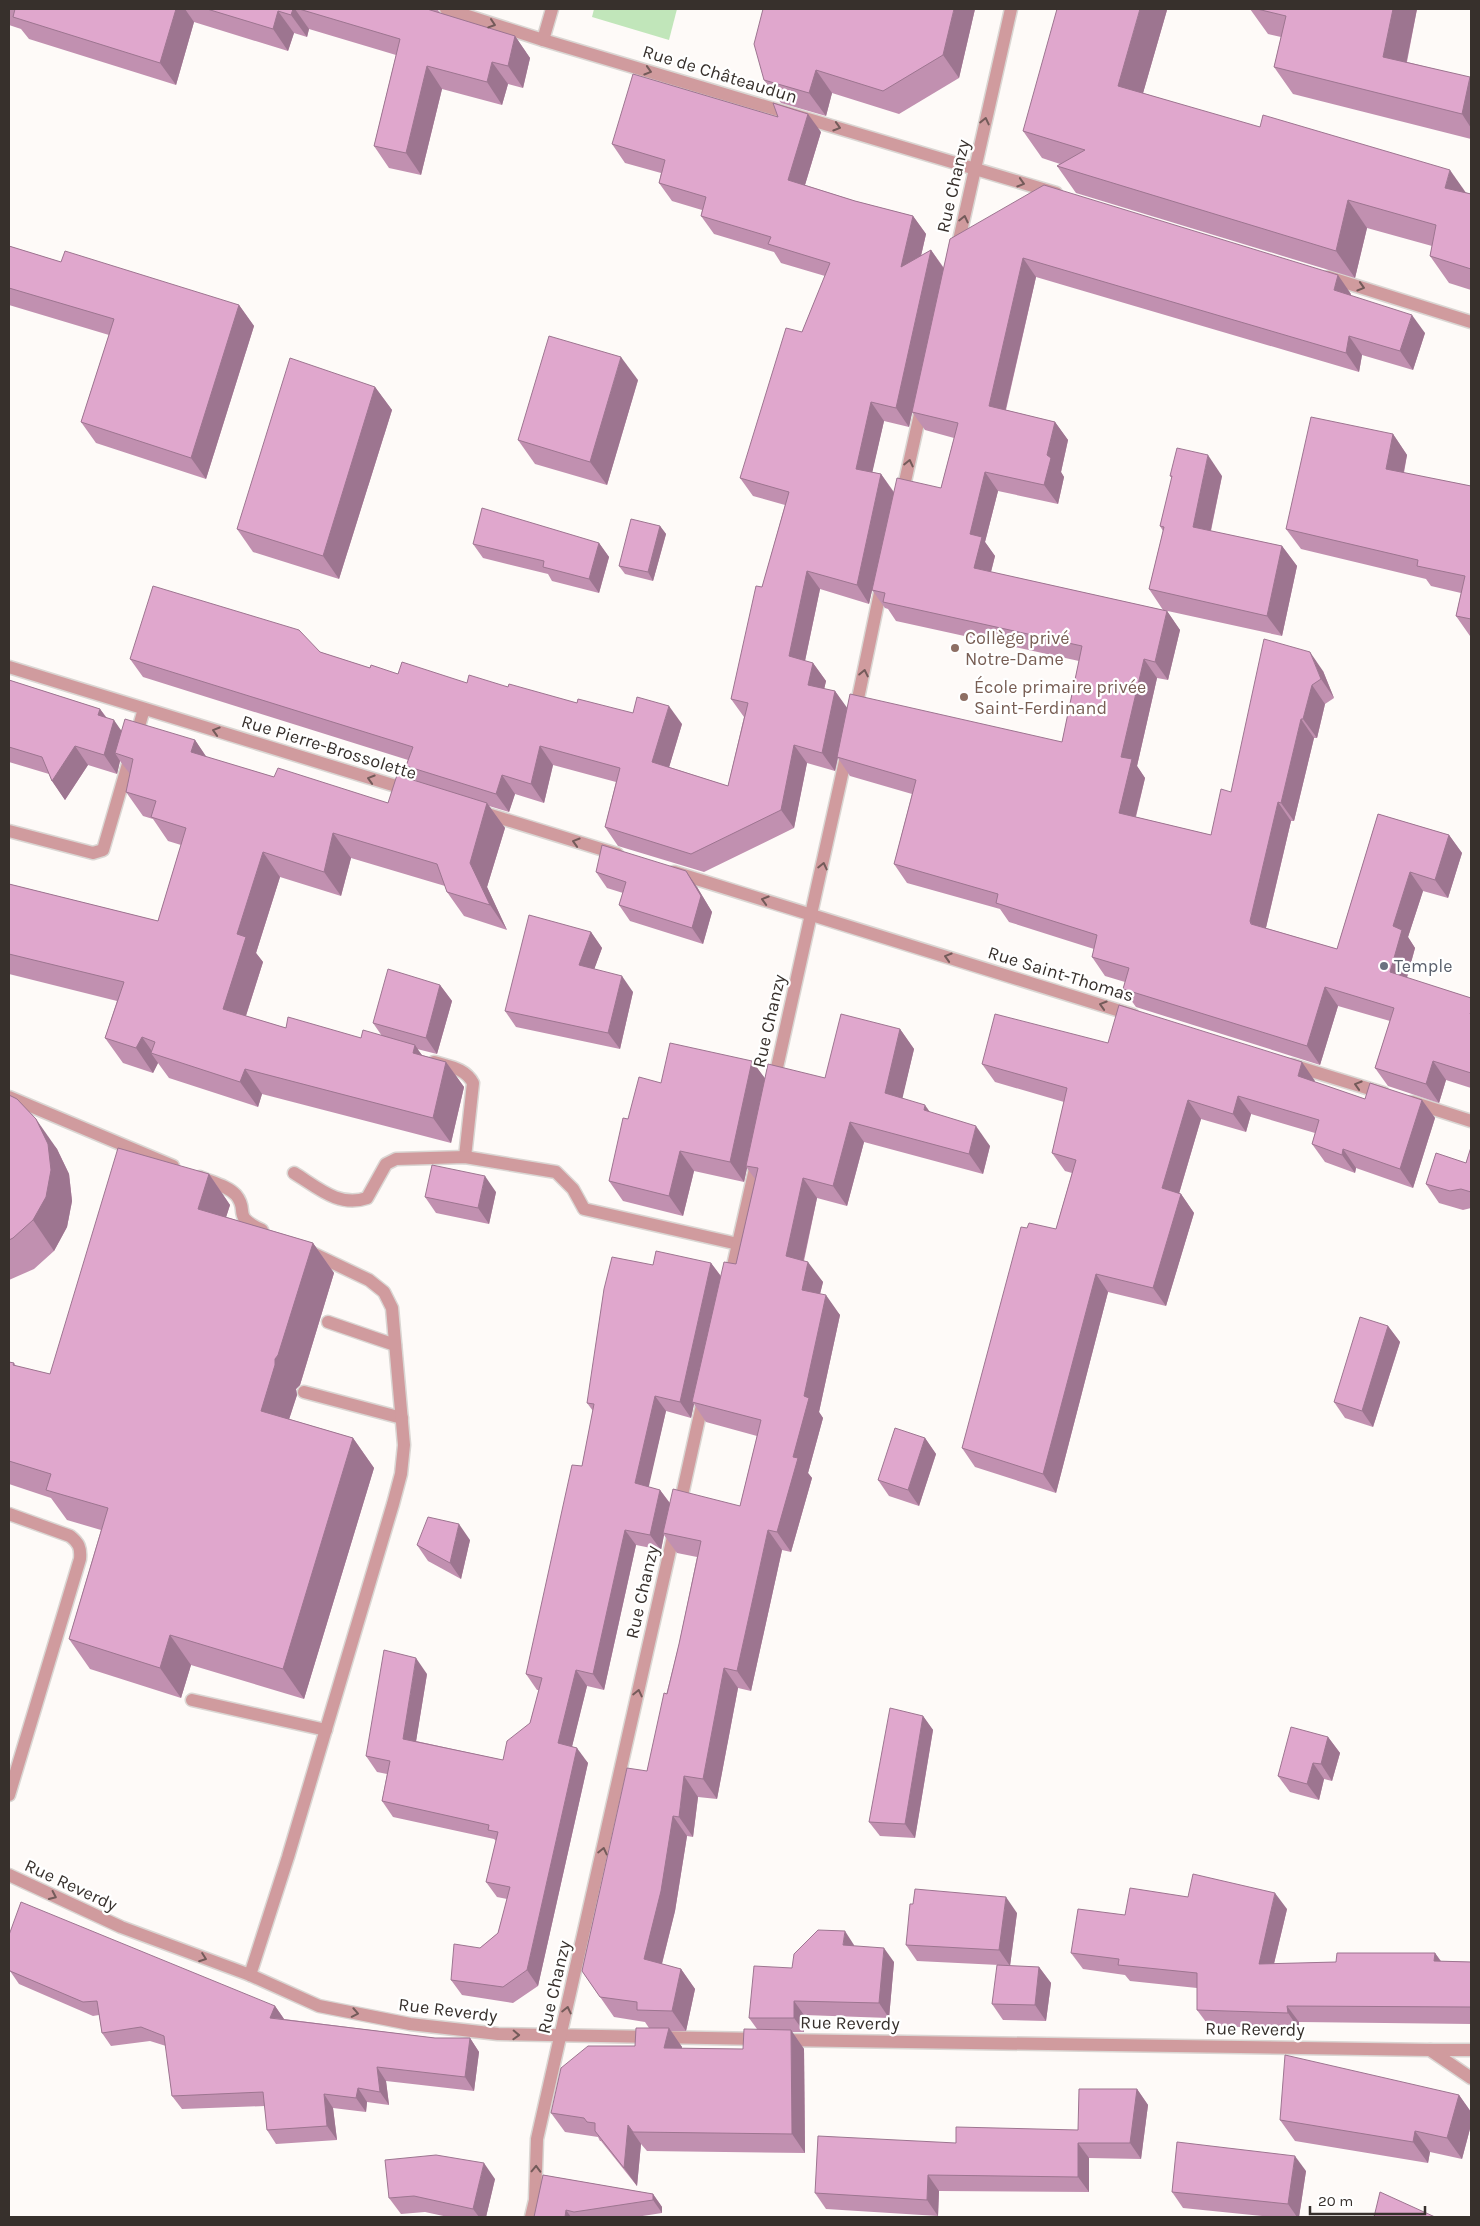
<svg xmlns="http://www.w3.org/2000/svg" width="1480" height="2226" font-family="Karla,sans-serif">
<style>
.green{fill:#c1e6ba}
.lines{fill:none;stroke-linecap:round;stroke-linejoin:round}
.minor-casing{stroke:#dad6d3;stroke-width:15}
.minor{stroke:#d09b9e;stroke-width:12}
.wall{fill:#c190b0;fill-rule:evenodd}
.shaded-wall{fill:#9d7590}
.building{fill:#e0a7cd;stroke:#9d7590}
.oneway{stroke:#745b5a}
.education-dot{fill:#8d6e63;stroke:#fff;stroke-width:2}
.worship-dot{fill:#6b7280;stroke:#fff;stroke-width:2}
.labels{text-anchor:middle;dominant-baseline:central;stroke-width:4.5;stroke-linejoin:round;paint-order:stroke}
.street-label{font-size:18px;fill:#37302c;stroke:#fff}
.education-label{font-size:18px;fill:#785e54;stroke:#fff;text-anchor:start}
.worship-label{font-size:18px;fill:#5b616d;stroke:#fff;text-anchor:start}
</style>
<rect width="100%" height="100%" fill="#fefaf8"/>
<!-- green -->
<polygon class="green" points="594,9 677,9 669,40 592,17"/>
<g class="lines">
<!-- minor casing -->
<g class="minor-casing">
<g id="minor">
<polyline points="446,9 543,40 1056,193"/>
<polyline points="543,40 552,9"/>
<polyline points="957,249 1011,9"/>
<polyline points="1328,277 1471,322"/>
<polyline points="902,495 922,405"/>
<polyline points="9,667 409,790"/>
<polyline points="855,713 882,583"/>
<polyline points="481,812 617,854"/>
<polyline points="9,831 93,853 103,850 144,709"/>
<polyline points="674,872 1133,1015"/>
<path d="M 434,1062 C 450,1067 465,1068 473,1083 L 465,1157"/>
<polyline points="1292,1065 1383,1093"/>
<polyline points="774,1081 847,752"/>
<polyline points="9,1097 173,1166"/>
<polyline points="1412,1102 1471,1121"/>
<path d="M 294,1173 C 317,1187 339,1208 367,1198 L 386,1164 L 396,1159 L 465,1157 L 556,1172 L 573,1189 L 584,1209 L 738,1244"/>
<path d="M 200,1177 C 211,1182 228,1186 236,1195 C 250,1212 230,1215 262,1230"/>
<polyline points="730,1279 757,1160"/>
<polyline points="328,1322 395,1345"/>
<polyline points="304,1392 402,1418"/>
<polyline points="679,1509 704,1396"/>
<path d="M 9,1514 L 70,1536 C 79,1543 81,1548 80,1559 L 9,1795"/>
<polyline points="192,1700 326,1730"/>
<polyline points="9,1875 121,1927 250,1975 319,2006 410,2024 498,2034 760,2039"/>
<polyline points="250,1975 288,1857 393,1504 401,1474 404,1445 392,1308 384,1292 369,1280 310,1252"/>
<polyline points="782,2040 1430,2050 1471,2078"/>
<polyline points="1430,2050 1471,2050"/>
<polyline points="531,2217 535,2200 537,2139 675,1528"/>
</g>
</g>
<!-- minor -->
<use href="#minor" class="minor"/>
</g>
<!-- wall -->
<g class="wall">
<polygon points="9,9 439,9 438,10 440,13 515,36 530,58 523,88 508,84 502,105 442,89 421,175 389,168 374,146 396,55 309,29 307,37 294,33 288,51 194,22 176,85 29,39 21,29 9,25"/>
<polygon points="975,9 959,78 899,114 832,93 826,116 781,103 764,80"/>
<polygon points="1250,9 1417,9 1407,62 1471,78 1471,139 1293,94 1274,67 1281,37 1268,34"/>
<polygon points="1167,10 1143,93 1471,194 1471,290 1449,283 1430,256 1432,246 1367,228 1355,278 1076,193 1057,166 1060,164 1042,158 1023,131"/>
<path d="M 821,132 L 805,185 L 855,201 L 913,216 L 926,234 L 921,256 L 931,250 L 944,268 L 950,239 L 1351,294 L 1350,295 L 1425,333 L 1413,370 L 1362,355 L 1359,372 L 1036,277 L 1006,410 L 1055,422 L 1068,440 L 1061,472 L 1064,477 L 1058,504 L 998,491 L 985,542 L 995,556 L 991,572 L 1167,611 L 1180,630 L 1168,680 L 1157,678 L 1137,766 L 1145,778 L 1136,817 L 1211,835 L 1231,792 L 1323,671 L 1334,698 L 1325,704 L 1317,738 L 1314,738 L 1294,821 L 1291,821 L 1266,928 L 1337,949 L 1378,814 L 1449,835 L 1462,853 L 1448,898 L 1423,891 L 1408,937 L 1415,948 L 1407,978 L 1471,998 L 1471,1088 L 1446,1080 L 1439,1103 L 1388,1086 L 1375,1068 L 1390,1021 L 1338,1006 L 1320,1065 L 1136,1007 L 1123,989 L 1125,982 L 1105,976 L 1092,957 L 1094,949 L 1009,922 L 1000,909 L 907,883 L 894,864 L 912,794 L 850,776 L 838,758 L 835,771 L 807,763 L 794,828 L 704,872 L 618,846 L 605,827 L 616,782 L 553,765 L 544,803 L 515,794 L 509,812 L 489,806 L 505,828 L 487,887 L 507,930 L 464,916 L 447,892 L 445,886 L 351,858 L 341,896 L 280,877 L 256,953 L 263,962 L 246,1016 L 286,1028 L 361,1038 L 382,1036 L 373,1023 L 440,985 L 452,1001 L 437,1054 L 417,1049 L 422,1055 L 446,1062 L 464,1087 L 451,1143 L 262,1094 L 258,1107 L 169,1078 L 158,1063 L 153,1073 L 123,1063 L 105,1038 L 117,1001 L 9,974 L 9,884 L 158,921 L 181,845 L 168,841 L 153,819 L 143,816 L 126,792 L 130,774 L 120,761 L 117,774 L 88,765 L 65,800 L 52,781 L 49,774 L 9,762 L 9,680 L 100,709 L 107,718 L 122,731 L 195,740 L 206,757 L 274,777 L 388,803 L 417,782 L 406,766 L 408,760 L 143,677 L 130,659 L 320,652 L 370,668 L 398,674 L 467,683 L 508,687 L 577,703 L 633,713 L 682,724 L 669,767 L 728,786 L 744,717 L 731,699 L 785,505 L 753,496 L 740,478 L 802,332 L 825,276 L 781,263 L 774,252 L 714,234 L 701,216 L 702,210 L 672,201 L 659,183 L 661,173 L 625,163 L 612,144 ZM 912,412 L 925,430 L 954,438 L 941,488 L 894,492 L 881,474 L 872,472 L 884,421 L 909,427 ZM 820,589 L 869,604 L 872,590 L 885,608 L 888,609 L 896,621 L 1079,661 L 1062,742 L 847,709 L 835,691 L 824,689 L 826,681 L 813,663 L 805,661 Z"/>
<polygon points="9,246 61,262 239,305 254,326 206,479 96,443 81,422 109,335 9,305"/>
<polygon points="638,380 607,485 535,464 518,440"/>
<polygon points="375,387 392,410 339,579 253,552 237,529"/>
<polygon points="1393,434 1407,455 1404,473 1471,486 1471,637 1470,636 1456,616 1461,593 1431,586 1426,579 1301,549 1286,529"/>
<polygon points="1170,476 1222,476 1211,531 1282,546 1297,566 1282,636 1163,610 1149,589 1163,531 1160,526 1172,478"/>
<polygon points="660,526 666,534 653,581 625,574 619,566"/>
<polygon points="599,543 609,557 599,593 552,581 548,574 483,558 473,544"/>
<polygon points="596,872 697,887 712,912 703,944 630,921 619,905 623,893 607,888"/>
<polygon points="591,932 602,948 594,969 633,992 620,1049 516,1027 505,1011"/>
<path d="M 900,1029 L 914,1049 L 902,1098 L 930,1112 L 990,1146 L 983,1174 L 864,1142 L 847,1206 L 817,1198 L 804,1261 L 823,1282 L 820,1294 L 840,1315 L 819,1412 L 823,1418 L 808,1473 L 812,1478 L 791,1552 L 782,1550 L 751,1691 L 738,1688 L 717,1799 L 698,1797 L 693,1837 L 687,1836 L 675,1911 L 662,1964 L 681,1969 L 695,1989 L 686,2031 L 671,2031 L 682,2047 L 682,2049 L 743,2049 L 757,2029 L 749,2018 L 792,1968 L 854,1945 L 854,1946 L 894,1962 L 889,2018 L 804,2015 L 804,2032 L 792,2032 L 804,2049 L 805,2153 L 647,2151 L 641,2144 L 637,2186 L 601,2141 L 600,2141 L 598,2137 L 565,2132 L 551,2113 L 635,2046 L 649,2028 L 645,2022 L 614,2017 L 582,1971 L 647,1771 L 679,1644 L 697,1557 L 677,1553 L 664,1535 L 661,1550 L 636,1545 L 604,1690 L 587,1686 L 572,1746 L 588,1763 L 538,1986 L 513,2003 L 462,1995 L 451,1980 L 480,1948 L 498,1933 L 507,1899 L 497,1897 L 486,1882 L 496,1841 L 494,1839 L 393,1817 L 382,1801 L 387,1774 L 377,1772 L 366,1756 L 427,1674 L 416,1741 L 503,1760 L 530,1723 L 539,1690 L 537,1690 L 526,1674 L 582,1466 L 593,1411 L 587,1403 L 653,1265 L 711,1263 L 721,1276 L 736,1264 L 755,1179 L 747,1168 L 744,1182 L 694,1171 L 683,1216 L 623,1201 L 609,1181 L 628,1119 L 661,1083 L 752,1061 L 765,1079 L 825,1078 ZM 694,1404 L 706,1422 L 757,1436 L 740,1506 L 670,1503 L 660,1490 L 648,1487 L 666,1411 L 691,1418 Z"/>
<polygon points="1108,1043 1315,1081 1315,1082 1365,1099 1422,1100 1435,1118 1413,1188 1356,1168 1355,1173 1325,1162 1312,1144 1315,1133 1251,1114 1246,1132 1201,1119 1179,1194 1181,1194 1194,1213 1166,1306 1108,1292 1056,1493 975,1467 962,1448 1027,1228 1056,1229 1072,1173 1065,1171 1052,1153 1064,1102 995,1082 982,1064"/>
<polygon points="9,1095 57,1149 69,1174 72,1201 67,1227 54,1251 34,1269 9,1280"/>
<polygon points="1471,1147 1471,1208 1463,1210 1439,1203 1426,1184 1466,1163"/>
<polygon points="209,1174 230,1205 226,1217 313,1243 334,1273 300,1385 296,1389 297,1395 289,1419 353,1438 374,1468 304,1699 191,1665 181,1698 90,1669 69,1639 101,1530 67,1520 51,1498 9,1484 9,1362 14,1363 16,1366 50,1374"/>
<polygon points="496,1192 489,1224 436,1213 425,1197"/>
<polygon points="1388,1326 1400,1342 1373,1427 1345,1418 1334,1402"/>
<polygon points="925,1438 936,1454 919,1506 889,1496 878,1480"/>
<polygon points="470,1540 461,1579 428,1561 417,1545"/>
<polygon points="923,1716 933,1730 915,1838 880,1836 869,1822"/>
<polygon points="1328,1737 1340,1753 1332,1781 1324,1779 1319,1800 1290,1792 1278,1776"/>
<polygon points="1188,1897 1287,1909 1274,1964 1336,1962 1435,1953 1441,1961 1471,1962 1471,2024 1299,2022 1299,2029 1209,2026 1197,2010 1197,1988 1130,1981 1125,1975 1083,1969 1071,1953 1125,1915"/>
<polygon points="1017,1913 1010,1966 1039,1967 1051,1983 1046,2021 1003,2020 992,2004 999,1965 917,1961 906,1945"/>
<polygon points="10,1971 275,2006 284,2019 435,2038 470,2038 479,2052 474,2091 386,2081 389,2105 367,2102 366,2112 333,2108 337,2140 276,2144 267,2130 265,2106 182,2109 172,2096 166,2046 150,2041 111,2046 102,2033 99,2015 93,2016 19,1984"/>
<polygon points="1137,2089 1148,2105 1141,2159 1089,2158 1089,2192 939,2191 938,2216 826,2209 815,2193 956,2143 1078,2130"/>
<polygon points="1459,2095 1471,2112 1471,2125 1462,2159 1430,2152 1428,2163 1295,2141 1280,2120"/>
<polygon points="1306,2171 1299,2217 1272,2217 1183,2208 1172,2192"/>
<polygon points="543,2175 653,2194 662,2207 662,2213 636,2217 534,2217"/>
<polygon points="495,2179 486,2217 448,2217 425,2212 401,2214 389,2198"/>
</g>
<!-- shaded-wall -->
<g class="shaded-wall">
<polygon points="176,9 185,9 194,22 176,85 160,63"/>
<polygon points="293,9 295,9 309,29 307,37 291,15"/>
<polygon points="954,9 975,9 959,78 943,55"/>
<polygon points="1140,9 1166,9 1167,10 1137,114 1118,86"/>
<polygon points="1393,9 1417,9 1402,84 1383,57"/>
<polygon points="278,11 294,33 288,51 273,29"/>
<polygon points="515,36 530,58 523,88 508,66"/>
<polygon points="492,62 508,84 502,105 487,82"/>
<polygon points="427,66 442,89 421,175 406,153"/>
<polygon points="816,70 832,93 826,116 809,93"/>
<polygon points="1470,77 1471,78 1471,128 1462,114"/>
<polygon points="808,114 821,132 801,198 788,180"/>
<polygon points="1450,170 1469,197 1445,188"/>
<polygon points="1348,200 1367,228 1355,278 1336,251"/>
<polygon points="913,216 926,234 914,286 901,267"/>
<polygon points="931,250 944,269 909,427 896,408"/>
<polygon points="1023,258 1036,277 1002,425 989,406"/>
<polygon points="1338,275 1351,294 1347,309 1334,290"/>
<polygon points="239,305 254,326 206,479 191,458"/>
<polygon points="1412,315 1425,333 1413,370 1400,351"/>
<polygon points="1349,336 1362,355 1359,372 1346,353"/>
<polygon points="621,357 638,380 607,485 590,462"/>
<polygon points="375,387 392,410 339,579 323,556"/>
<polygon points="871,402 884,421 869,487 856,469"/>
<polygon points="1055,422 1068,440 1061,472 1064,477 1058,504 1044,485 1047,455"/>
<polygon points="1393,434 1407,455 1400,490 1386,469"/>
<polygon points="1208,455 1222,476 1207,548 1193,527"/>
<polygon points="985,472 998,491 985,542 995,556 987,587 974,568 970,534"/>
<polygon points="881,474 894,493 869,604 857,585"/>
<polygon points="660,526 666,534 653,581 648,572"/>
<polygon points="599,543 609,557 599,593 589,579"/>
<polygon points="1282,546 1297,566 1282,636 1267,616"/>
<polygon points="807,571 820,589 802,675 789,656"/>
<polygon points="1167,611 1180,630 1168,680 1155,662"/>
<polygon points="1310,652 1323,671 1334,698 1321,679"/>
<polygon points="1144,659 1157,678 1137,766 1145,778 1132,831 1119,813 1121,757"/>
<polygon points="813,663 826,681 821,703 808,685"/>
<polygon points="1312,685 1325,704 1317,738 1303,719"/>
<polygon points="835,691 848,709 835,771 822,753"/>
<polygon points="669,706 682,724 665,781 652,762"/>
<polygon points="100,709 112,726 114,720 127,739 115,753 120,761 117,774 104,755 98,715"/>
<polygon points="1301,719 1314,738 1294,821 1281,803"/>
<polygon points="195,740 212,765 191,752"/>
<polygon points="794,745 807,763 794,828 781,810"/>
<polygon points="75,746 88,765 65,800 52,781"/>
<polygon points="540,746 553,765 544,803 531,784"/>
<polygon points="502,775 515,794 509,812 496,794"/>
<polygon points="1278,802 1291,821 1263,940 1265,943 1250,921"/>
<polygon points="487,803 505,828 487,887 507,930 490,905 470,863"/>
<polygon points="333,833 351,858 341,896 324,872"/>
<polygon points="1449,835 1462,853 1448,898 1435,880"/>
<polygon points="263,852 280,877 256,953 263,962 240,1034 223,1009 237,934"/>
<polygon points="686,871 697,887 712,912 703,944 692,928"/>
<polygon points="1410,872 1423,891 1408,937 1415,948 1403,991 1390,972 1393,926"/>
<polygon points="591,932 602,948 590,981 579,965"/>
<polygon points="622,976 633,992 620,1049 608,1033"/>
<polygon points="440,985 452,1001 437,1054 426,1038"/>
<polygon points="1325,987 1338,1006 1320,1065 1307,1046"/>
<polygon points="900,1029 914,1049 899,1113 885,1093"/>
<polygon points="142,1037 154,1054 151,1053 158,1063 153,1073 136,1048"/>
<polygon points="415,1045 432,1070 413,1053"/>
<polygon points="752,1061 767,1081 746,1166 747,1168 744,1182 730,1162"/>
<polygon points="1433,1061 1446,1080 1439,1103 1426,1084"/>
<polygon points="446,1062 464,1087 451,1143 433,1118"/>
<polygon points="1302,1062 1315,1081 1311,1095 1298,1076"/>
<polygon points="245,1069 262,1094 258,1107 240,1082"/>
<polygon points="1238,1096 1251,1114 1246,1132 1233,1114"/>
<polygon points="1188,1100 1201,1119 1175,1207 1162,1188"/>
<polygon points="1422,1100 1435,1118 1413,1188 1400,1169"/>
<polygon points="925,1105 939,1125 924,1110"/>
<polygon points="36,1119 57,1149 69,1174 72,1201 67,1227 54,1251 33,1220"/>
<polygon points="850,1122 864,1142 847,1206 833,1186"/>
<polygon points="976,1126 990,1146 983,1174 969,1154"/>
<polygon points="1343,1149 1356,1168 1355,1173 1342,1155"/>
<polygon points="680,1151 694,1171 683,1216 669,1196"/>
<polygon points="209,1174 230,1205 219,1239 198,1209"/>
<polygon points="485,1176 496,1192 489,1224 478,1208"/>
<polygon points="803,1178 817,1198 800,1276 786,1256"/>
<polygon points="1181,1194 1194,1213 1166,1306 1153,1288"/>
<polygon points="313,1243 334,1273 300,1385 296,1389 297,1395 282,1441 261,1411 275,1359"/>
<polygon points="808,1262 823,1282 816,1310 802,1290"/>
<polygon points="711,1263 722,1278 692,1402 694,1404 691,1418 680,1402"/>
<polygon points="1096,1274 1108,1292 1056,1493 1043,1474"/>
<polygon points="826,1295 840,1315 819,1412 823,1418 808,1473 812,1478 791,1552 777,1532 793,1457 804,1396"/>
<polygon points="1388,1326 1400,1342 1373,1427 1362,1411"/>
<polygon points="655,1396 666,1411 646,1499 635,1483"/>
<polygon points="353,1438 374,1468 304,1699 283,1669"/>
<polygon points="925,1438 936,1454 919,1506 908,1490"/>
<polygon points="660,1490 671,1505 663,1533 664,1535 661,1550 650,1535"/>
<polygon points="459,1524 470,1540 461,1579 450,1563"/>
<polygon points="625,1530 636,1545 604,1690 593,1674"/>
<polygon points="768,1530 782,1550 751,1691 737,1671"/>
<polygon points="170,1635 191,1665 181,1698 160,1668"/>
<polygon points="416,1658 427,1674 414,1754 403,1739"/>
<polygon points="724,1668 738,1688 717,1799 703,1779"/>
<polygon points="576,1670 587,1686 569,1759 558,1743"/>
<polygon points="923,1716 933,1730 915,1838 905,1824"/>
<polygon points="1328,1737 1340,1753 1332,1781 1321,1764"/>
<polygon points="577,1748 588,1763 538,1986 527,1970"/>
<polygon points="1313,1763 1324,1779 1319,1800 1307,1784"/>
<polygon points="684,1776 698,1797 693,1837 679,1817"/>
<polygon points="673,1816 687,1836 675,1911 658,1979 644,1959"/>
<polygon points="1275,1893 1287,1909 1270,1980 1259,1964"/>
<polygon points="1006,1897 1017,1913 1010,1966 999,1950"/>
<polygon points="845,1931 854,1945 853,1959 843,1945"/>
<polygon points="884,1948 894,1962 889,2018 879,2003"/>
<polygon points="1435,1953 1446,1969 1434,1961"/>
<polygon points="1039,1967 1051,1983 1046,2021 1035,2005"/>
<polygon points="681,1969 695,1989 686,2031 672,2011"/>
<polygon points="794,2001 804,2015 804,2032 794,2018"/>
<polygon points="275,2006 284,2019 270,2018"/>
<polygon points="1287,2006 1299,2022 1299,2029 1288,2013"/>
<polygon points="669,2028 682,2047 678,2067 664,2048"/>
<polygon points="791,2030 804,2049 805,2153 792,2134"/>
<polygon points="470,2038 479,2052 474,2091 465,2077"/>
<polygon points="377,2067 386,2081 389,2105 380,2092"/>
<polygon points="358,2088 367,2102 366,2112 356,2098"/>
<polygon points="1137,2089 1148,2105 1141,2159 1130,2143"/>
<polygon points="324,2094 333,2108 337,2140 327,2126"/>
<polygon points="1459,2095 1471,2112 1471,2125 1462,2159 1447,2138"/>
<polygon points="628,2125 641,2144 637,2186 624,2168"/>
<polygon points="1415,2131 1430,2152 1428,2163 1413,2142"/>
<polygon points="1078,2143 1089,2158 1089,2192 1078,2177"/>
<polygon points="1295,2156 1306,2171 1299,2217 1297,2217 1288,2204"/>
<polygon points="484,2163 495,2179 486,2217 479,2217 473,2209"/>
<polygon points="928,2175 939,2191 938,2216 927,2200"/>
<polygon points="653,2194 662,2207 662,2213 653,2200"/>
<polygon points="566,2210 571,2217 565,2217"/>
</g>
<!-- building -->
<g class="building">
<polygon points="13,9 176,9 160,63 13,17 15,9"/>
<polygon points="207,9 293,9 291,15 278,11 273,29"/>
<polygon points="299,9 427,9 515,36 508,66 492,62 487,82 427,66 406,153 374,146 400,39"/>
<polygon points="763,9 954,9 943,55 883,91 816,70 809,93 764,80 754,44"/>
<polygon points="1057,9 1140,9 1118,86 1260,127 1263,115 1450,170 1445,188 1471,194 1471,269 1430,256 1436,225 1348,200 1336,251 1057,166 1085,150 1023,131"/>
<polygon points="1257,9 1393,9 1383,57 1470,77 1462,114 1274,67 1286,16"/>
<polygon points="633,74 778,117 773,103 808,114 788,180 855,201 913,216 901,267 931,250 896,408 871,402 856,469 881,474 857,585 807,571 789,656 813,663 808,685 835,691 822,753 794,745 781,810 691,854 605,827 620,768 540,746 531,784 502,775 496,794 406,766 413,747 130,659 153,586 299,630 320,652 370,668 371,665 398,674 402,662 467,683 469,675 508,687 509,684 577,703 578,699 633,713 637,697 669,706 652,762 728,786 748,703 731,699 756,586 762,587 789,492 740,478 786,328 802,332 830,263 768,244 771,237 701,216 706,197 659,183 665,160 612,144"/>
<polygon points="1044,185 1338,275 1334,290 1412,315 1400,351 1349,336 1346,353 1023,258 989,406 1055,422 1047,455 1051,458 1044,485 985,472 970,534 982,537 974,568 1167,611 1155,662 1144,659 1121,757 1132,759 1119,813 1211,835 1221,789 1231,792 1264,639 1310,652 1321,679 1312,685 1303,719 1301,719 1281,803 1278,802 1250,921 1251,924 1337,949 1378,814 1449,835 1435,880 1410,872 1393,926 1402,930 1390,972 1471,998 1471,1012 1470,1014 1471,1015 1471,1073 1433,1061 1426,1084 1375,1068 1394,1008 1325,987 1307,1046 1123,989 1129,968 1092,957 1097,935 996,903 998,894 894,864 916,780 837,757 850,694 1062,742 1082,646 883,602 885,593 872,590 897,478 941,488 958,423 912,412 950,239"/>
<polygon points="9,246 61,262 65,251 239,305 191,458 81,422 114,319 9,288"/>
<polygon points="549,336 621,357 590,462 518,440"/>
<polygon points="290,358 375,387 323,556 237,529"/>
<polygon points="1311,417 1393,434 1386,469 1471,486 1471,619 1456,616 1465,576 1417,566 1418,560 1286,529"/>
<polygon points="1177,448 1208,455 1193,527 1282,546 1267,616 1149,589 1164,527 1160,526 1172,476 1170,476"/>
<polygon points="482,508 599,543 589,579 543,567 544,561 473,544"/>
<polygon points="631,519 660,526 648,572 619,566"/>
<polygon points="9,680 100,709 98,715 114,720 104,755 75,746 52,781 42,757 9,747"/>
<polygon points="125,719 195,740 191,752 274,777 278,768 388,803 397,775 487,803 470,863 490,905 447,892 437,864 333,833 324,872 263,852 237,934 246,937 223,1009 286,1028 288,1017 361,1038 363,1030 415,1045 413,1053 446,1062 433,1118 245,1069 240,1082 151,1053 155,1042 142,1037 136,1048 105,1038 124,982 9,954 9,884 158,921 186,828 151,817 156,801 126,792 133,759 115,753"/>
<polygon points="602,845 686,871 701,896 692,928 619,905 626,882 596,872"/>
<polygon points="529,915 591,932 579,965 622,976 608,1033 505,1011"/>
<polygon points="388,969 440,985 426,1038 373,1023"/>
<polygon points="1119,1005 1302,1062 1298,1076 1365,1099 1370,1083 1422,1100 1400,1169 1343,1149 1342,1155 1312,1144 1319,1120 1238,1096 1233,1114 1188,1100 1162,1188 1181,1194 1153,1288 1096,1274 1043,1474 962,1448 1021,1227 1027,1228 1029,1223 1056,1229 1076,1160 1052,1153 1067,1088 982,1064 995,1014 1108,1043"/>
<polygon points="841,1014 900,1029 885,1093 925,1105 924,1110 976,1126 969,1154 850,1122 833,1186 803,1178 786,1256 808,1262 802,1290 826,1295 804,1396 809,1398 793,1457 798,1458 777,1532 768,1530 737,1671 724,1668 703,1779 684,1776 679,1817 673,1816 661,1891 644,1959 681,1969 672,2011 637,2010 637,2002 600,1997 582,1971 627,1768 647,1771 664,1693 667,1694 679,1644 701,1541 663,1533 673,1489 740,1506 761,1420 692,1402 724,1262 736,1264 758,1168 746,1166 768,1064 825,1078"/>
<polygon points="670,1043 752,1061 730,1162 680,1151 669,1196 609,1181 623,1118 628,1119 639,1077 661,1083"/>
<polygon points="9,1095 17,1099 36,1119 48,1144 51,1170 46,1197 33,1220 13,1238 9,1240"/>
<polygon points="1471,1147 1471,1192 1461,1189 1450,1191 1426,1184 1436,1153 1466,1163"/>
<polygon points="118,1148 209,1174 198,1209 313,1243 278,1355 275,1359 275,1365 261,1411 353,1438 283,1669 170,1635 160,1668 69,1639 108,1508 46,1490 51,1474 9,1461 9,1362 14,1363 13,1365 50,1374"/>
<polygon points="432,1165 485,1176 478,1208 425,1197"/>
<polygon points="656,1251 711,1263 680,1402 655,1396 635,1483 660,1490 650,1535 625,1530 593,1674 576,1670 558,1743 577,1748 527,1970 503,1987 451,1980 454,1944 480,1948 498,1933 510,1887 486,1882 498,1832 488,1830 489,1825 382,1801 390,1761 366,1756 384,1650 416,1658 403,1739 503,1760 507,1741 530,1723 542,1678 526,1674 572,1465 582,1466 594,1404 587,1403 604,1289 612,1257 653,1265"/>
<polygon points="1360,1317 1388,1326 1362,1411 1334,1402"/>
<polygon points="895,1428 925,1438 908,1490 878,1480"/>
<polygon points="428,1517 459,1524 450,1563 417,1545"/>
<polygon points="890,1708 923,1716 905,1824 869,1822"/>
<polygon points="1291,1727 1328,1737 1321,1764 1313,1763 1307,1784 1278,1776"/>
<polygon points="1193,1874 1275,1893 1259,1964 1336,1962 1337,1953 1435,1953 1434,1961 1471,1962 1471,2007 1287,2006 1288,2013 1197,2010 1197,1973 1118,1965 1119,1959 1071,1953 1078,1909 1125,1915 1130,1888 1188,1897"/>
<polygon points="915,1889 1006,1897 999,1950 906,1945 910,1904 913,1904"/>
<polygon points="21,1902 275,2006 270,2018 435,2038 470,2038 465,2077 377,2067 380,2092 358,2088 356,2098 324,2094 327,2126 267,2130 263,2092 172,2096 164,2036 141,2027 102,2033 97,2001 83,2002 10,1971 9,1969 9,1935"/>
<polygon points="818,1930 845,1931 843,1945 884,1948 879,2003 794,2001 794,2018 749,2018 754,1966 792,1968 794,1954"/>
<polygon points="997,1965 1039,1967 1035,2005 992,2004"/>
<polygon points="636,2028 669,2028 664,2048 743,2049 744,2029 791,2030 792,2134 633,2132 628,2125 624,2168 595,2131 595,2123 587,2122 584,2118 551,2113 561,2068 588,2046 635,2046"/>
<polygon points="1285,2055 1459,2095 1447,2138 1415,2131 1413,2142 1280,2120"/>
<polygon points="1079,2089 1137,2089 1130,2143 1078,2143 1078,2177 928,2175 927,2200 815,2193 818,2136 956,2143 956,2127 1078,2130"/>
<polygon points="1177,2142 1295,2156 1288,2204 1172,2192"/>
<polygon points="436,2155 484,2163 473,2209 414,2196 389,2198 385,2160"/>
<polygon points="543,2175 653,2194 653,2200 574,2212 566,2210 565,2217 534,2217"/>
<polygon points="1380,2192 1435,2217 1374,2217"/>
</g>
<!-- one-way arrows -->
<defs><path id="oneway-chevron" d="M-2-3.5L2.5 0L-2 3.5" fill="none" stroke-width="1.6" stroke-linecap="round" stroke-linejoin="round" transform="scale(1.25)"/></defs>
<g class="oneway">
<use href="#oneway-chevron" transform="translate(492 24) rotate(18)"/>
<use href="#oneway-chevron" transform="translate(648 71) rotate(17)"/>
<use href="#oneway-chevron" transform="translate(985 121) rotate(-77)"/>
<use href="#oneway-chevron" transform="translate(837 127) rotate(17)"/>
<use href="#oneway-chevron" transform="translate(1021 183) rotate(17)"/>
<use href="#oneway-chevron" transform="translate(964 219) rotate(-77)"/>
<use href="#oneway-chevron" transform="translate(1361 287) rotate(17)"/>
<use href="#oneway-chevron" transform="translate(909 463) rotate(-77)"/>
<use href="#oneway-chevron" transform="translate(864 673) rotate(-78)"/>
<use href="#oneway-chevron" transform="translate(216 731) rotate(-163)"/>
<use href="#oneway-chevron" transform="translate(371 779) rotate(-163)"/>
<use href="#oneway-chevron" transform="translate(576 842) rotate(-163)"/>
<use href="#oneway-chevron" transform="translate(823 866) rotate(-77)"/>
<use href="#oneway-chevron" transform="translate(765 900) rotate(-163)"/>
<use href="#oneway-chevron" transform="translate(948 957) rotate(-163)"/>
<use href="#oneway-chevron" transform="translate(1103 1005) rotate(-163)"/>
<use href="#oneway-chevron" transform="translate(1358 1085) rotate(-163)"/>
<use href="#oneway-chevron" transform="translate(638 1693) rotate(-77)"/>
<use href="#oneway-chevron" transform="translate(603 1851) rotate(-77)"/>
<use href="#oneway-chevron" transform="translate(53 1896) rotate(25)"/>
<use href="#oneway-chevron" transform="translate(203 1958) rotate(20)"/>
<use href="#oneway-chevron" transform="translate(567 2010) rotate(-77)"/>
<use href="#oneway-chevron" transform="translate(355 2013) rotate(11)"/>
<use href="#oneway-chevron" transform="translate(516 2035) rotate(2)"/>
<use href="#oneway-chevron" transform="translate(536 2169) rotate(-88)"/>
</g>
<!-- markers -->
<g class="education-dot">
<circle cx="955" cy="648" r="5"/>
<circle cx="964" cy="697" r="5"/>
</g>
<circle class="worship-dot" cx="1384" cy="966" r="5"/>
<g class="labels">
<!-- street labels -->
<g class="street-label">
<text transform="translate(720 74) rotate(17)">Rue de Châteaudun</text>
<text transform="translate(953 186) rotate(-77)">Rue Chanzy</text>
<text transform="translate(329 747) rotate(17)">Rue Pierre-Brossolette</text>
<text transform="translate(1061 974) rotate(17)">Rue Saint-Thomas</text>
<text transform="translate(769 1021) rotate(-77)">Rue Chanzy</text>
<text transform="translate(642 1592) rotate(-77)">Rue Chanzy</text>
<text transform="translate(71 1885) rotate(25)">Rue Reverdy</text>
<text transform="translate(554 1987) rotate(-77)">Rue Chanzy</text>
<text transform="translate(448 2010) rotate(7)">Rue Reverdy</text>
<text transform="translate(850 2023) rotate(1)">Rue Reverdy</text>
<text transform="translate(1255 2029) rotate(1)">Rue Reverdy</text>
</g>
<!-- education labels -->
<g class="education-label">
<text x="965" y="638">Collège privé<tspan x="965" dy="21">Notre-Dame</tspan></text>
<text x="974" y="687">École primaire privée<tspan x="974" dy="21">Saint-Ferdinand</tspan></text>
</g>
<!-- worship labels -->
<g class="worship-label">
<text x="1394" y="966">Temple</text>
</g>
</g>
<!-- border -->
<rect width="1480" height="2226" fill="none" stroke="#37302c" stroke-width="20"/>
<!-- scale -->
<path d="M1310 2206v8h115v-8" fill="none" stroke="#37302c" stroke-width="2.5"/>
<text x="1318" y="2206" font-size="15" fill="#37302c" stroke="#ffffff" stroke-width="4" paint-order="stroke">20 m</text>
</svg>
